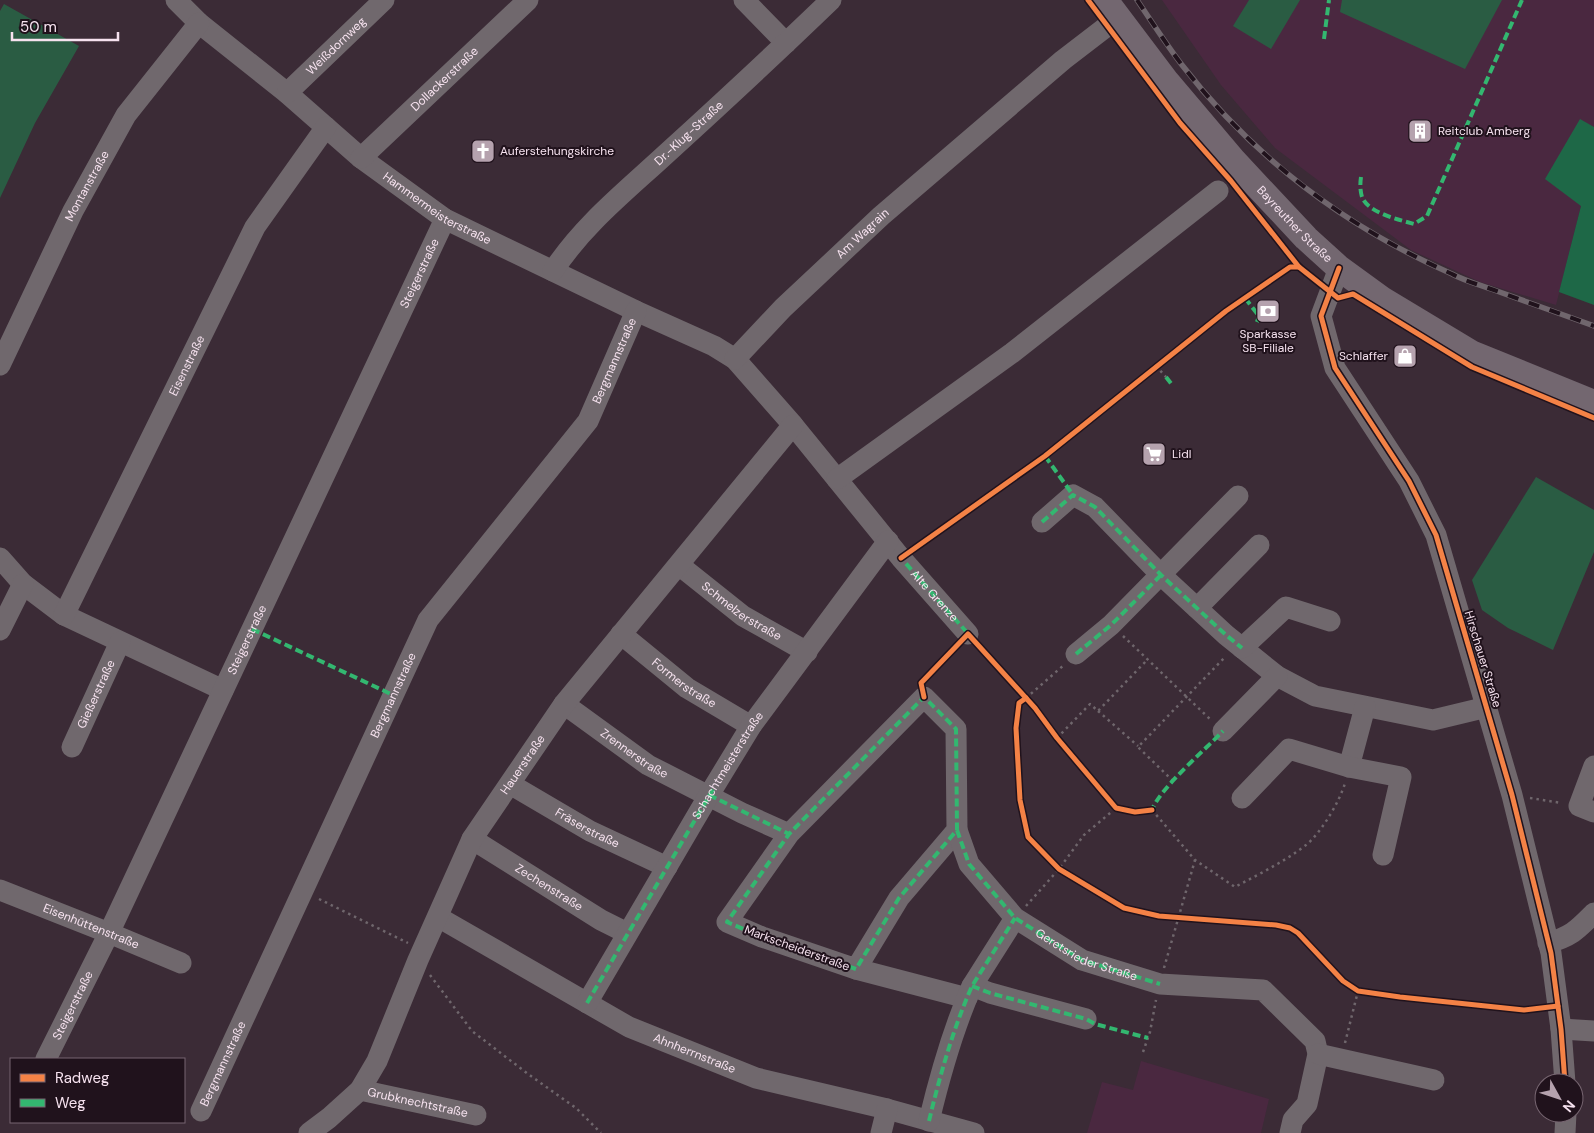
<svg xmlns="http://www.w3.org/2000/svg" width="1594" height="1133" font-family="'DM Sans',sans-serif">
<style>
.built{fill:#4a2840}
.green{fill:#2a5c43}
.forest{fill:#1e6847}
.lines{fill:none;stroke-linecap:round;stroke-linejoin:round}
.path{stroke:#6f666c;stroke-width:2.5;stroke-dasharray:2.5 4;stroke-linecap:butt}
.minor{stroke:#70686d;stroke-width:21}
.major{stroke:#736770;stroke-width:26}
.rail-casing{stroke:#70666d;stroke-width:5.5}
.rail{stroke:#20121c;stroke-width:4;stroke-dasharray:11;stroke-linecap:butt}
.quiet{stroke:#33b770;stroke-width:4;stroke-dasharray:8 4;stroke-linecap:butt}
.cycleway-casing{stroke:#20121c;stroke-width:8}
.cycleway{stroke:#f48246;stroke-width:5}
.labels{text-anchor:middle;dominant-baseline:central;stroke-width:4;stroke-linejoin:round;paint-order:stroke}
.street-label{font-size:12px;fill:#f6e2ef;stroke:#20121c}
.poi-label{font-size:12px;fill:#f6e2ef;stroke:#20121c;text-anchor:start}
</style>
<rect width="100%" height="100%" fill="#3b2b36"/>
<!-- built -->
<g class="built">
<polygon points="1162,0 1594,0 1594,127 1580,120 1581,206 1556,305 1480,282 1411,250 1275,148 1221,85"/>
<polygon points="1141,1061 1269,1099 1261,1133 1087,1133 1102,1082 1133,1090"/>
</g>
<!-- green -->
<g class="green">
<polygon points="1249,0 1300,0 1271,49 1233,26"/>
<polygon points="1342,0 1502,0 1465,69 1340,12"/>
<polygon points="4,4 79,46 35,123 0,198 0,11"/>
<polygon points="1536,477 1594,510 1594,552 1553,650 1508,628 1482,610 1472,580"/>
</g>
<!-- forest -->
<polygon class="forest" points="1580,119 1594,127 1594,305 1559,292 1581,206 1545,179"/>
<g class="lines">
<!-- path -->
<g class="path">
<polyline points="1156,366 1166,377"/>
<polyline points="1123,636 1211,720"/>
<polyline points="1026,698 1064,665"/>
<polyline points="1098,711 1138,746"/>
<polyline points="1057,738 1090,704 1098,711 1148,659"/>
<polyline points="1173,781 1138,747 1226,656"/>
<polyline points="1530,798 1562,803"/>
<path d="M 1152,810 L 1195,860 L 1235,887 C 1259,874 1284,862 1306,845 C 1321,833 1340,801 1345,783"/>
<polyline points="319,899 408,943"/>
<polyline points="1026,906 1059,869 1084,835 1116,808"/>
<polyline points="1164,968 1195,860"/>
<polyline points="430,975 472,1031 528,1074 576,1108 601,1133"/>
<polyline points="1345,1043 1358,991"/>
<polyline points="1143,1052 1150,1032 1156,1000"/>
</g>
<!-- minor -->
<g class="minor">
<path id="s1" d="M 176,0 L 199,23 L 287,93 L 361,158 L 445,219 L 636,311 L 714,346 L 735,359 L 793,425 L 901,558 L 968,634"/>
<polyline points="744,0 786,43"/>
<path id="s2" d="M 287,93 L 384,0"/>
<path id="s3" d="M 361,158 L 528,0"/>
<polyline points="1339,268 1321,316 1335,368 1409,481 1436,535 1512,795 1551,953 1561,1029 1565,1083"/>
<path id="s4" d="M 553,271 C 583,225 626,191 666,154 C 722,103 777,52 831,0"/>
<path id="s5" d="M 735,359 L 783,308 L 881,216 L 1063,60 L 1119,17"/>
<path id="s6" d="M 0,365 L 73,211 L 126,115 L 199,23"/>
<polyline points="837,479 1012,353 1218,191"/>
<polyline points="1042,522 1073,495 1095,507 1161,575 1226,635 1277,676 1315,696 1433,720 1487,707"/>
<polyline points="0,558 23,584 64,615 223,690"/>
<path id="s7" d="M 679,565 L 743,616 L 807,652"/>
<polyline points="1197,608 1259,545"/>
<path id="s8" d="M 64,615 L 255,227 L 326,127"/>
<polyline points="0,630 23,584"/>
<path id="s9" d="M 621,634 L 687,688 L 751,726"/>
<polyline points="1242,648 1286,607 1330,621"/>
<polyline points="1076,654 1111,625 1238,496"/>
<path id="s10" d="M 564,704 L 648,765 L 742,813 L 789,834 L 924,697 L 956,729 L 957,830 L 899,898 L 856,969 L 762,937 L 727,922 L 789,834"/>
<polyline points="1223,731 1277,676"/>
<path id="s11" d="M 72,747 L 120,642"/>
<polyline points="1594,766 1579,806 1594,812"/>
<polyline points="1349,767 1365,707"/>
<path id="s12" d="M 510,784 L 590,831 L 667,867"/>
<polyline points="1242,798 1289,749 1349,767 1401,777 1383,855"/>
<polyline points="957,830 969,864 1015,918 1082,960 1160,984 1263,990 1315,1041 1318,1054 1307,1104 1293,1120 1290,1133"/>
<path id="s13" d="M 472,839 L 601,920 L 627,933"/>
<path id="s14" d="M 0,890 L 109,933 L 181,963"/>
<path id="s15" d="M 438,917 L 629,1027 L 756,1078 L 887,1109 L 974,1133"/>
<path d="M 1548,943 C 1572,936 1577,930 1594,913"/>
<polyline points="856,969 967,998"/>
<polyline points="972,986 990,993 1086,1019"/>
<path id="s16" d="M 587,1003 L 709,795 L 751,726 L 888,541"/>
<polyline points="1561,1029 1594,1031"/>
<polyline points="1318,1054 1434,1080"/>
<path id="s17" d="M 46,1059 L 109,933 L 445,219"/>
<path id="s18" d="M 360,1090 L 476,1115"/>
<path id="s19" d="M 201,1111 L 428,620 L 588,421 L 636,311"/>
<path d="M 929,1121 C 940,1075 953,1029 972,986 L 1015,918"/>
<path id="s20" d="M 309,1133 L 329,1118 L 360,1090 L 377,1061 L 418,960 L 472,839 L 564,704 L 793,425"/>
<polyline points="881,1133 887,1109"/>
<polyline points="1565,1133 1566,1113"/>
</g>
<!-- major -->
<path class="major" id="s21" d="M 1105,0 L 1167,82 L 1233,160 L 1306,238 L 1339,268 L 1383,300 L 1471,353 L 1594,403"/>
<!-- rail casing -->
<g class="rail-casing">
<path id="rail" d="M 1137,0 C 1152,22 1166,44 1182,65 C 1253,157 1346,227 1452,274 C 1465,281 1480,285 1494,290 C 1527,302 1561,314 1594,326"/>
</g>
<!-- rail -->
<use href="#rail" class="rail"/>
<!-- quiet -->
<g class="quiet">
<polyline points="1324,39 1329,0"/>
<path d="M 1361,177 C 1360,184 1360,190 1362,197 C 1368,213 1400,220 1414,224 L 1427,216 L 1522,0"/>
<polyline points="1245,298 1259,316 1257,322"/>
<polyline points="1166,377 1173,386"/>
<polyline points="1045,456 1073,495"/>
<polyline points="1042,522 1073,495 1095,507 1161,575 1226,635 1242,648"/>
<path id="s22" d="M 905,556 L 901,558 L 971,637"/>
<polyline points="252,629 393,695"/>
<polyline points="1076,654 1111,625 1161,575"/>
<polyline points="709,795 789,834 924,697 956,729 957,830 899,898 856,969 762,937 727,922 789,834"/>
<path d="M 1149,810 L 1152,810 C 1160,788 1205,750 1223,731"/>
<path id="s23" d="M 957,830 L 969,864 L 1015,918 L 1082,960 L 1160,984"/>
<polyline points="972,986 990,993 1086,1019 1095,1024 1148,1038"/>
<polyline points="587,1003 715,786"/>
<path d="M 929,1121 C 940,1075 953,1029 972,986 L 1015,918"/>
</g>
<!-- cycleway casing -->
<g class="cycleway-casing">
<g id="cycleway">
<polyline points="1088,0 1180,123 1231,181 1299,267 1338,298 1353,294 1472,367 1594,418"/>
<polyline points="1339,268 1321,316 1335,368 1409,481 1436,535 1512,795 1551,953 1561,1029 1565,1083"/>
<polyline points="901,558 1045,456 1226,311 1290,267 1299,267"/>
<polyline points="924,697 921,683 968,634 1035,708 1057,738 1116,808 1135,812 1152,810"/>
<polyline points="1026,698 1019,703 1016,728 1020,800 1028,837 1059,869 1124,908 1159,916 1276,925 1290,928 1298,933 1343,981 1358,991 1400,997 1524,1010 1558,1006"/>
</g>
</g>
<!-- cycleway -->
<use href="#cycleway" class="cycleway"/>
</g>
<!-- icons -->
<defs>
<g id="building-square" transform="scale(1.25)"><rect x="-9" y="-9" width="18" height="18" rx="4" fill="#b5a2ae" stroke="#20121c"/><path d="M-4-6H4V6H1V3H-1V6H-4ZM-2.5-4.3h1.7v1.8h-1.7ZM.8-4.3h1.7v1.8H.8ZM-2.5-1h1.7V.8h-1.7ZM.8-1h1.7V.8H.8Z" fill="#fff"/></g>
<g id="church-square" transform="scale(1.25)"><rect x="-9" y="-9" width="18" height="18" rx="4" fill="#b5a2ae" stroke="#20121c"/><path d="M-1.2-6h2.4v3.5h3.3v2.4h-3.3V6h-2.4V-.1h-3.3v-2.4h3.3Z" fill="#fff"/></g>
<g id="bank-square" transform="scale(1.25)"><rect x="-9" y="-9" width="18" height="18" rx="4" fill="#b5a2ae" stroke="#20121c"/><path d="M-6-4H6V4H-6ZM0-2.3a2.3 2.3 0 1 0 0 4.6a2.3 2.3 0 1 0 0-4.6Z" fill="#fff"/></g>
<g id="shop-square" transform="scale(1.25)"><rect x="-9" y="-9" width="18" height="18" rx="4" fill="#b5a2ae" stroke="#20121c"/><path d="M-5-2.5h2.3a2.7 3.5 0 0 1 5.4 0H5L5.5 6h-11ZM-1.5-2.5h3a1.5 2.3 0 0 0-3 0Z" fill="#fff"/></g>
<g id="supermarket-square" transform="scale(1.25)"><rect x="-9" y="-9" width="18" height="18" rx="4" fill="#b5a2ae" stroke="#20121c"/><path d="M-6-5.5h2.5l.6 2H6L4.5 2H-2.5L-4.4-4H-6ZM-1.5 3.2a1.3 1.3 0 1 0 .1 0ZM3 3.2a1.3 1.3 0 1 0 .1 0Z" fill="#fff"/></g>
</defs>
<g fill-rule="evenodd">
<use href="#building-square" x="1420" y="131"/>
<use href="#church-square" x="483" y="151"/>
<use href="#bank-square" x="1268" y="311"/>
<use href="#shop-square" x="1405" y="356"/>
<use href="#supermarket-square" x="1154" y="454"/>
</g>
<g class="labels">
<!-- street labels -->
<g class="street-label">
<text stroke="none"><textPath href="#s2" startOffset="68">Weißdornweg</textPath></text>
<text stroke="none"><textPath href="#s3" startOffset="115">Dollackerstraße</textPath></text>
<text stroke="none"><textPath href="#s4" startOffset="194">Dr.-Klug-Straße</textPath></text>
<text stroke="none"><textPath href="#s6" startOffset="199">Montanstraße</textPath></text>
<text stroke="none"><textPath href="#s1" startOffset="335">Hammermeisterstraße</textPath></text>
<text stroke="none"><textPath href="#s21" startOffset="294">Bayreuther Straße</textPath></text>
<text stroke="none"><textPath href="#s5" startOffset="179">Am Wagrain</textPath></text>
<text stroke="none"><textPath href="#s17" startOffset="870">Steigerstraße</textPath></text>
<text stroke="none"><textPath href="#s19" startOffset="862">Bergmannstraße</textPath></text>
<text stroke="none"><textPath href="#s8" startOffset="278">Eisenstraße</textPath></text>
<text stroke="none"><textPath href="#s22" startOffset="55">Alte Grenze</textPath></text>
<text stroke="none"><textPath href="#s7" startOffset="78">Schmelzerstraße</textPath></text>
<text stroke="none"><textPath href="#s17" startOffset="465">Steigerstraße</textPath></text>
<text transform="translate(1483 659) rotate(73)">Hirschauer Straße</text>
<text stroke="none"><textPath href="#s9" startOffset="80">Formerstraße</textPath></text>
<text stroke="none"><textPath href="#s11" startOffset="58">Gießerstraße</textPath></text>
<text stroke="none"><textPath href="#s19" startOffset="458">Bergmannstraße</textPath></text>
<text stroke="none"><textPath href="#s10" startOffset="86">Zrennerstraße</textPath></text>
<text stroke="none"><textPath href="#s20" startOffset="432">Hauerstraße</textPath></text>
<text stroke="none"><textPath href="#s16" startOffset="276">Schachtmeisterstraße</textPath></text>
<text stroke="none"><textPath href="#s12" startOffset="89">Fräserstraße</textPath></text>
<text stroke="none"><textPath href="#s13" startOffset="91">Zechenstraße</textPath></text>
<text stroke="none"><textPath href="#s14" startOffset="98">Eisenhüttenstraße</textPath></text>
<text transform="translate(797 948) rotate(20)">Markscheiderstraße</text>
<text stroke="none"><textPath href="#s23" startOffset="188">Geretsrieder Straße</textPath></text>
<text stroke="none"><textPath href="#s17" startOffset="60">Steigerstraße</textPath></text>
<text stroke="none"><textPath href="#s15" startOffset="291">Ahnherrnstraße</textPath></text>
<text stroke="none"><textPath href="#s19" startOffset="52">Bergmannstraße</textPath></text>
<text stroke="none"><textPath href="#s18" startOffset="59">Grubknechtstraße</textPath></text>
</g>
<!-- poi labels -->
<g class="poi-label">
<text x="1438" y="131">Reitclub Amberg</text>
<text x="500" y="151">Auferstehungskirche</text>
<text x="1268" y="334" text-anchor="middle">Sparkasse<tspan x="1268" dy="14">SB-Filiale</tspan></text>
<text x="1388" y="356" text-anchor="end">Schlaffer</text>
<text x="1172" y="454">Lidl</text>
</g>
</g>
<!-- legend -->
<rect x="10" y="1058" width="175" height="65" fill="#20121c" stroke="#766570"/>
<rect x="20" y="1074" width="25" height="8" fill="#f48246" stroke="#766570"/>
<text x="55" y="1083" font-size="15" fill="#f6e2ef">Radweg</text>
<rect x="20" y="1099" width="25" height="8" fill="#33b770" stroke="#766570"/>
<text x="55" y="1108" font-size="15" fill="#f6e2ef">Weg</text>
<!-- north arrow -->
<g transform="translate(1559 1098) rotate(130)"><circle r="24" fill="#20121c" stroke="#766570"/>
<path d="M0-4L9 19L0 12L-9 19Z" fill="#b5a2ae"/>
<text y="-8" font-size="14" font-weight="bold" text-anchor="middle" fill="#f6e2ef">N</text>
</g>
<!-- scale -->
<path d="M12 32v8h106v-8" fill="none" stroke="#f6e2ef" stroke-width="2.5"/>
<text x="20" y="32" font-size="15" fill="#f6e2ef" stroke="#20121c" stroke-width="4" paint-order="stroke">50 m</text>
</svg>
